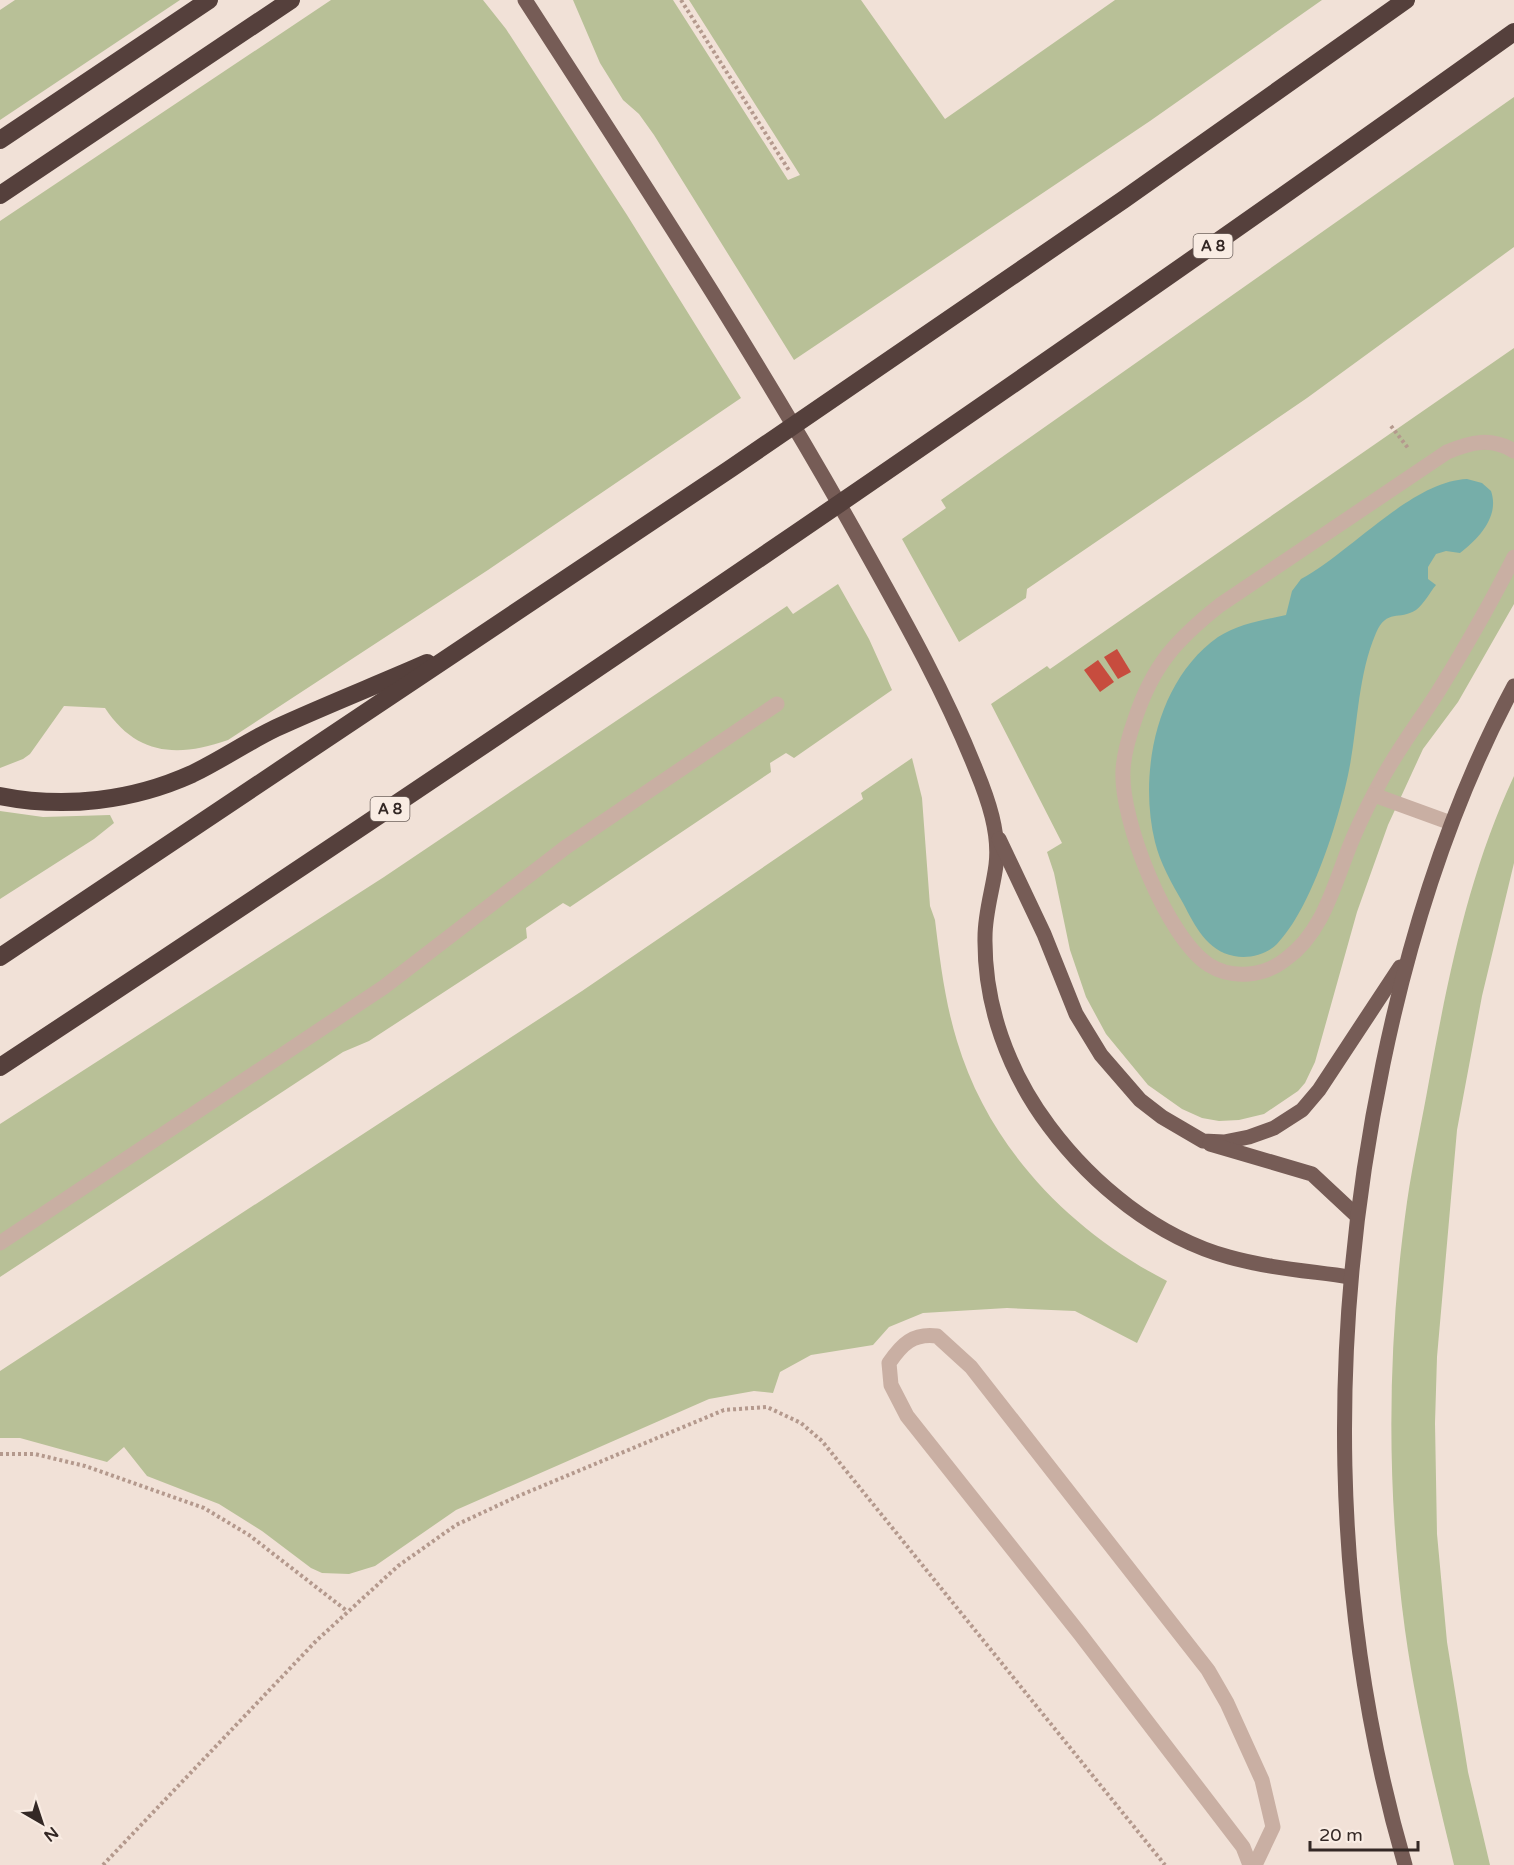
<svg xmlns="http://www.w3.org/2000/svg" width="1514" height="1865" font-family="'Varela Round',sans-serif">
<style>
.green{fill:#b8c097}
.water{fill:#76aea9}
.building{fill:#c74c3e}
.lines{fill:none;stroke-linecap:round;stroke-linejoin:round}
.path{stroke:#b4998d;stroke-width:4;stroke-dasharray:3 3;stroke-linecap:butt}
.minor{stroke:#c9afa3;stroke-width:15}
.major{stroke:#765c56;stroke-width:15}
.highway{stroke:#55403c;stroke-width:18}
.labels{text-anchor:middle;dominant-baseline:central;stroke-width:6;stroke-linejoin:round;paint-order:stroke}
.shield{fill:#f9ece3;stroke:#6f635e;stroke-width:1.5}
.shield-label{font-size:15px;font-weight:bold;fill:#342825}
</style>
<rect width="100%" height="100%" fill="#f1e1d7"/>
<!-- green -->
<g class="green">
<polygon points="15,0 180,0 0,120 0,10"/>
<path d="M 331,0 L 483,0 L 506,29 L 627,215 L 741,398 L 488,570 L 228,740 C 177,758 136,755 105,708 L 64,706 L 30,754 L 23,759 L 0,768 L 0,221 Z"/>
<polygon points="573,0 673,0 788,180 800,175 689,0 861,0 945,119 1115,0 1322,0 1150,121 794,360 654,135 639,114 623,100 600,63"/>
<polygon points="1514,97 1514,247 1307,398 1027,589 1026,598 959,642 902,539 946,508 941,500"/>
<polygon points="1514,348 1514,604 1458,702 1423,749 1388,825 1357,912 1315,1062 1305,1083 1298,1091 1264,1114 1239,1120 1219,1121 1202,1118 1182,1109 1148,1085 1106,1034 1086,997 1070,950 1054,873 1047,852 1062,843 991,704 1047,666 1050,669"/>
<polygon points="838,584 869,639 892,690 794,758 786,753 770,763 771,772 570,907 563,903 526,928 527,938 369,1041 343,1052 0,1277 0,1124 384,877 787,606 793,614"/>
<path d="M 912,758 L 922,798 L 930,906 L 935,920 C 940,961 945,1002 957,1041 C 989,1148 1070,1231 1167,1281 L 1137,1343 L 1075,1311 L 1007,1308 L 923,1313 L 889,1327 L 873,1345 L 811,1355 L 780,1372 L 773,1393 L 754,1391 L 709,1399 L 456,1510 L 375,1566 L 349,1574 L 322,1573 L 311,1568 L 262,1531 L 219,1504 L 147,1476 L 124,1447 L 107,1462 L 20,1438 L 0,1438 L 0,1371 L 582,991 L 863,799 L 861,793 Z"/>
<path d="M 1514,776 L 1514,863 L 1482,996 L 1457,1130 L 1437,1357 L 1435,1423 L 1437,1534 L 1447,1642 L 1468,1772 L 1490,1865 L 1454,1865 C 1435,1787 1416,1710 1405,1630 C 1386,1489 1387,1343 1407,1202 C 1413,1161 1422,1121 1429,1081 C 1448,977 1469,872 1514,776 Z"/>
<polygon points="0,811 43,817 110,815 114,823 94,839 0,899"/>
</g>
<!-- water -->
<path class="water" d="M 1467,479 L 1482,483 L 1491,491 C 1500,517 1478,539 1460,553 L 1446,551 L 1436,554 L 1428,567 L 1428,579 L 1436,585 C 1430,592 1424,604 1416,610 C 1399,621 1387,608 1376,633 C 1357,677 1358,729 1348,775 C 1338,822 1311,909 1277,944 C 1266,955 1248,959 1234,956 C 1207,951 1195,926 1183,903 C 1172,884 1160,863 1155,842 C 1138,772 1157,680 1218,637 C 1238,624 1263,620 1286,615 L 1292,591 L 1301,579 C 1350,553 1412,481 1467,479 Z"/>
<!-- building -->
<g class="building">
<polygon points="1117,649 1131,672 1118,679 1104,657"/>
<polygon points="1098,660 1114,682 1100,692 1084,670"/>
</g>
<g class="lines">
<!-- path -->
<g class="path">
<polyline points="681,0 790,172"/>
<polyline points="1391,426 1408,448"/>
<polyline points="0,1454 35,1454 85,1466 204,1508 249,1535 347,1611"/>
<polyline points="103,1865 316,1641 398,1566 456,1525 516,1497 724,1410 767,1407 801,1423 822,1441 1165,1865"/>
</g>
<!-- minor -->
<g class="minor">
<path d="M 1514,451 C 1491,437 1471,442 1447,452 L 1220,605 C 1176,640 1153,665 1135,719 C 1129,736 1124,752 1123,770 C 1120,820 1167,938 1209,965 C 1233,980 1265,976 1286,959 C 1325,931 1335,880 1353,838 C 1362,817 1372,797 1383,777 C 1399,748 1420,720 1438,692 C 1465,648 1491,603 1514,557"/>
<polyline points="1374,795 1451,823"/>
<polyline points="0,1243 384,987 566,847 777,704"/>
<path d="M 1250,1865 L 1243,1847 L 1080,1634 L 907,1416 L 891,1385 L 889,1363 C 902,1344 913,1333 937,1336 L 971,1367 L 1208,1670 L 1227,1703 L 1262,1780 L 1273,1827 L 1255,1865"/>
</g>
<!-- major -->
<g class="major">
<path d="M 525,0 C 638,175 753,350 855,532 C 898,609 943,687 976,770 C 988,799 1000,833 996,865 C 993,889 985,912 985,937 C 984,1005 1008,1071 1049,1126 C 1093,1185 1157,1237 1229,1257 C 1268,1268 1310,1271 1350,1277"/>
<polyline points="999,839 1044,934 1076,1014 1101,1055 1140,1100 1162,1117 1203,1141 1224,1142 1249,1137 1274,1128 1302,1110 1319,1090 1400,967"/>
<polyline points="1210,1144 1312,1174 1357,1216"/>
<path d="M 1405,1865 C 1329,1603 1328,1330 1383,1064 C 1410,933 1450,805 1514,686"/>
</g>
<!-- highway -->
<g class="highway">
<polyline points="0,140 209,0"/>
<polyline points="0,195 291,0"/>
<path d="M 0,796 C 65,809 132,801 192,774 C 221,760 247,742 276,728 C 326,705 377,685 427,663"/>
<polyline points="0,957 730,469 1123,200 1406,0"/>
<path d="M 0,1067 C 510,731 1016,388 1514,32"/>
</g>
</g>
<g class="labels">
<!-- shield labels -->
<g class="shield">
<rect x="1193.5" y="234" width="39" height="24" rx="4.5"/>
<rect x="370.5" y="797" width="39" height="24" rx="4.5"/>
</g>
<g class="shield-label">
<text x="1213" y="246">A 8</text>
<text x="390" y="809">A 8</text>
</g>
</g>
<!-- north arrow -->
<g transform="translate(42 1823) rotate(141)" stroke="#f9ece3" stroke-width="4.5" paint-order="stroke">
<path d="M0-4.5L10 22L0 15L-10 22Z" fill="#342825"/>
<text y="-9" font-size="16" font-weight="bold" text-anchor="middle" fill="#342825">N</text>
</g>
<!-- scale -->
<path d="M1310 1841v9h108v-9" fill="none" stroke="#342825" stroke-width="3"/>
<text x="1319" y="1841" font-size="18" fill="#342825" stroke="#f9ece3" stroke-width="4.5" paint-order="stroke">20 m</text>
</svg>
